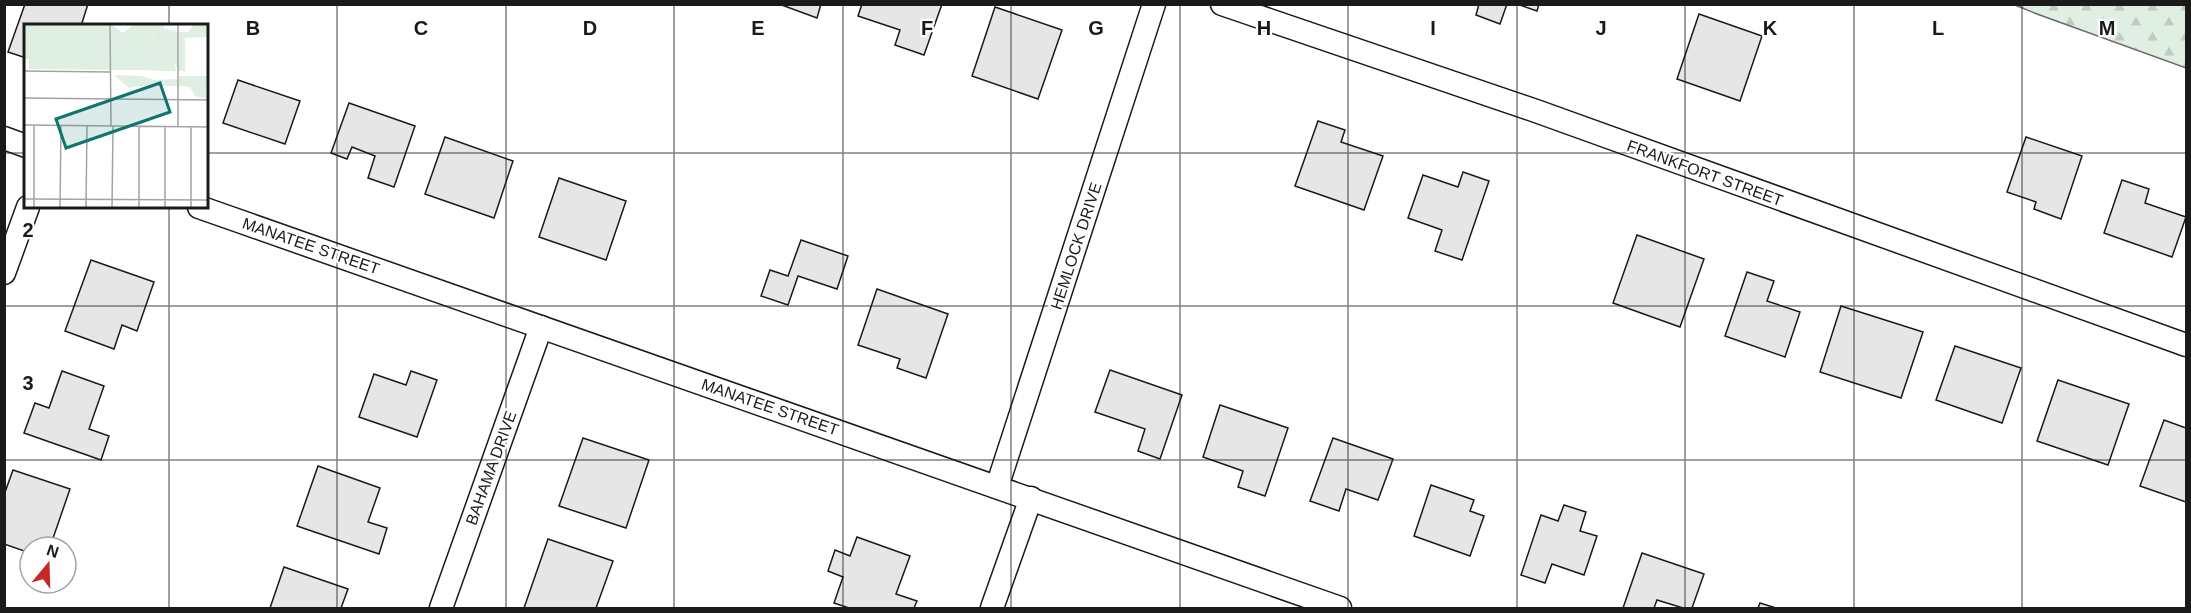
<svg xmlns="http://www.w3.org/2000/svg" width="2191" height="613" font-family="Arial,sans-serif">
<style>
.forest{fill:url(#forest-firs);stroke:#6a6a6a;stroke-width:1.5}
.building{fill:#e6e6e6;stroke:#1a1a1a;stroke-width:1.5}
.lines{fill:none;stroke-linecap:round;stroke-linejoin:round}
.street-casing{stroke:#1a1a1a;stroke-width:25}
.street{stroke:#fff;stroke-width:22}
.grid{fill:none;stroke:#1a1a1a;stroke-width:1.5;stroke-opacity:0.55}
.labels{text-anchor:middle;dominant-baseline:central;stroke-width:4.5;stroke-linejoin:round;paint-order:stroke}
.street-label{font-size:16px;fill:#1a1a1a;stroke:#fff}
.inset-road{fill:none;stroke:#a3a3a3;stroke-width:1.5}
.view{fill:#0f766e;fill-opacity:0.15;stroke:#0f766e;stroke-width:3}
.inset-edge{fill:none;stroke:#1a1a1a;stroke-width:3}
.grid-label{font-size:20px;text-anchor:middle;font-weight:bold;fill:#1a1a1a;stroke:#fff;stroke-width:4.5;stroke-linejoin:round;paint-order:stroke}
</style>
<defs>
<pattern id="forest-firs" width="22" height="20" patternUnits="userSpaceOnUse" patternTransform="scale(1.5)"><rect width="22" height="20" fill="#e0efe3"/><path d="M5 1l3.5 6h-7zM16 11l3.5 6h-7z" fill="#c0ccc2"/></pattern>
</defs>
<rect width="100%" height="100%" fill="#fff"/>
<!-- forest -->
<polygon class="forest" points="2015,5 2186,5 2186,68 2037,14"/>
<!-- building -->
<g class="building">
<polygon points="25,4 88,4 81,26 26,26 26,58 8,52"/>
<polygon points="779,4 821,4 817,18"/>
<polygon points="862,4 942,4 924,55 895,45 900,30 858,16"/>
<polygon points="1479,4 1507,4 1500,24 1476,15"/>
<polygon points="1517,4 1539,4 1537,11"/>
<polygon points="995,7 1062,30 1038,99 972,76"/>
<polygon points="1699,14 1762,36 1740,101 1677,79"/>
<polygon points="238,80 300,101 285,144 223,123"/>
<polygon points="349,103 415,126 394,187 368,178 375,156 352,147 347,159 331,153"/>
<polygon points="1318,121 1345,130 1341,142 1383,156 1364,210 1295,186"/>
<polygon points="445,137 513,161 494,218 425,194"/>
<polygon points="2026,137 2082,156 2061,219 2034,209 2036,202 2007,192"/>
<polygon points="1463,172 1489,181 1462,260 1435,251 1442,230 1408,218 1423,175 1458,187"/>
<polygon points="559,178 626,201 606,260 539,237"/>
<polygon points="2122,180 2149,189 2145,203 2186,217 2172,257 2104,233"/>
<polygon points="1637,235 1704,259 1680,327 1613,303"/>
<polygon points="801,240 848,256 837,289 798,276 788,305 761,296 770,270 788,276"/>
<polygon points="91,260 154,282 137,331 122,325 114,349 65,331"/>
<polygon points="1747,272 1774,281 1767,301 1800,312 1785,357 1725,336"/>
<polygon points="877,289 948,314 926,378 897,368 900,359 858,345"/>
<polygon points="1841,306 1923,332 1901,398 1820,372"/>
<polygon points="1955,346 2021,368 2002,423 1936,400"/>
<polygon points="1110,370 1182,395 1160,459 1138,451 1145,429 1095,412"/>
<polygon points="62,371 104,386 89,429 109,436 101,460 24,433 35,403 49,408"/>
<polygon points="411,371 437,380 417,437 359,417 374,374 406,385"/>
<polygon points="2058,380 2129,404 2108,465 2037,441"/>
<polygon points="1220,405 1288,428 1265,496 1238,487 1243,471 1203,457"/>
<polygon points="2164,420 2186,428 2186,502 2140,486"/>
<polygon points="583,438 649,460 626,528 559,506"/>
<polygon points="1333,438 1393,459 1378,500 1346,489 1339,511 1310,501"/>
<polygon points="318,466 380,488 368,522 387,528 379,554 297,526"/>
<polygon points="13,470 70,489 50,547 30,547 30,553 4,544 4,495"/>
<polygon points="1431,485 1474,500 1470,511 1484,516 1470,556 1414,536"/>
<polygon points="1564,505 1586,512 1580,531 1597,536 1584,575 1552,564 1545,583 1521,575 1541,515 1558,521"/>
<polygon points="857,537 910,556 896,594 917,601 914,608 849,608 834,603 843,577 828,571 835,550 850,556"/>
<polygon points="548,539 613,561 596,608 524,608"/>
<polygon points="1642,553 1704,574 1692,608 1683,608 1657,600 1654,608 1623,608"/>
<polygon points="284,567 348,589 341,608 270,608"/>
<polygon points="1760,603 1776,608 1758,608"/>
</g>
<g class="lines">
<!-- street casing -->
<g class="street-casing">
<g id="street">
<polyline points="1222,4 1536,111 2186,345"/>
<polyline points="4,138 26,146"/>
<polyline points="199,207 1340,608"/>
<polyline points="4,273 28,207"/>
<polyline points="997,487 1154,4"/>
<polyline points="441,608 541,327"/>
<polyline points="992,608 1031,498"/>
</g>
</g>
<!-- street -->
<use href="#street" class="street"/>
</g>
<!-- grid -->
<path class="grid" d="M 169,4 L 169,26M 337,4 L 337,608M 506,4 L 506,608M 674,4 L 674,608M 843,4 L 843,608M 1011,4 L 1011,608M 1180,4 L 1180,608M 1348,4 L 1348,608M 1517,4 L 1517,608M 1685,4 L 1685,608M 1854,4 L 1854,608M 2022,4 L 2022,608M 4,153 L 26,153M 207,153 L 2186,153M 169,207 L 169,608M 4,306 L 2186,306M 4,460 L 2186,460"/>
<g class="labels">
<!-- street labels -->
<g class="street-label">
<text transform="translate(1705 173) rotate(20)">FRANKFORT STREET</text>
<text transform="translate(311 246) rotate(19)">MANATEE STREET</text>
<text transform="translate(1076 246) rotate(-72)">HEMLOCK DRIVE</text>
<text transform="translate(770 407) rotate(19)">MANATEE STREET</text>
<text transform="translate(491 468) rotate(-70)">BAHAMA DRIVE</text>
</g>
</g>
<!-- overview -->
<g transform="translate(24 24)">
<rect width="184" height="184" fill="#fff"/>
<path d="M 127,0 L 140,0 L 140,4 L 154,8 L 154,47 L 144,17 L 135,47 L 123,46 L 130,12 ZM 170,0 L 184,0 L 184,13 L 161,14 L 161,47 L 155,47 L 155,8 L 164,8 ZM 118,52 L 131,56 L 154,55 L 154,62 L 116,62 ZM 155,52 L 184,52 L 184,66 L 181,67 L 184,70 L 184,75 L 171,72 L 166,63 L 155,62 Z" fill="#e0efe3"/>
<path d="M 0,0 L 86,0 L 86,46 L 5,45 L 5,35 L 0,35 ZM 87,0 L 99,9 L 110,0 L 127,0 L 130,12 L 123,46 L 87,46 ZM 144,16 L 149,20 L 152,47 L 135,47 ZM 90,51 L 118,52 L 116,62 L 105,64 Z" fill="#e0efe3"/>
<path class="inset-road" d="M 86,0 L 87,102M 0,47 L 86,48M 0,74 L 185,76M 0,101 L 185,103M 154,102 L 154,0M 0,175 L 185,176M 10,184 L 10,101M 36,184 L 37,102M 62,184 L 63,102M 88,184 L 89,102M 115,184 L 115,102M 141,184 L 141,102M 167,184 L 167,102"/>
<path class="view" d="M 136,59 L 146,88 L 42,124 L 32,95 Z"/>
<rect width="184" height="184" class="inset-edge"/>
</g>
<g class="grid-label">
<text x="253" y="35">B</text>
<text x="421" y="35">C</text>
<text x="590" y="35">D</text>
<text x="758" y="35">E</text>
<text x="927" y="35">F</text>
<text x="1096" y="35">G</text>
<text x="1264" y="35">H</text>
<text x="1433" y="35">I</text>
<text x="1601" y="35">J</text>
<text x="1770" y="35">K</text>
<text x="1938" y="35">L</text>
<text x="2107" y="35">M</text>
<text x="28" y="237">2</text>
<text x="28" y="390">3</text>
</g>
<!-- border -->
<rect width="2191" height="613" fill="none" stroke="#1a1a1a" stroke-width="12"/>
<!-- north arrow -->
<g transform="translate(48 565) rotate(19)"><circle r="28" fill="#ffffff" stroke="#a3a3a3" stroke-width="1.5"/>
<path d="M0-4.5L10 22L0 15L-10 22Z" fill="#c62828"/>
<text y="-9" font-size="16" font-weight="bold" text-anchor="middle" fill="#1a1a1a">N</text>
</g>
</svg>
